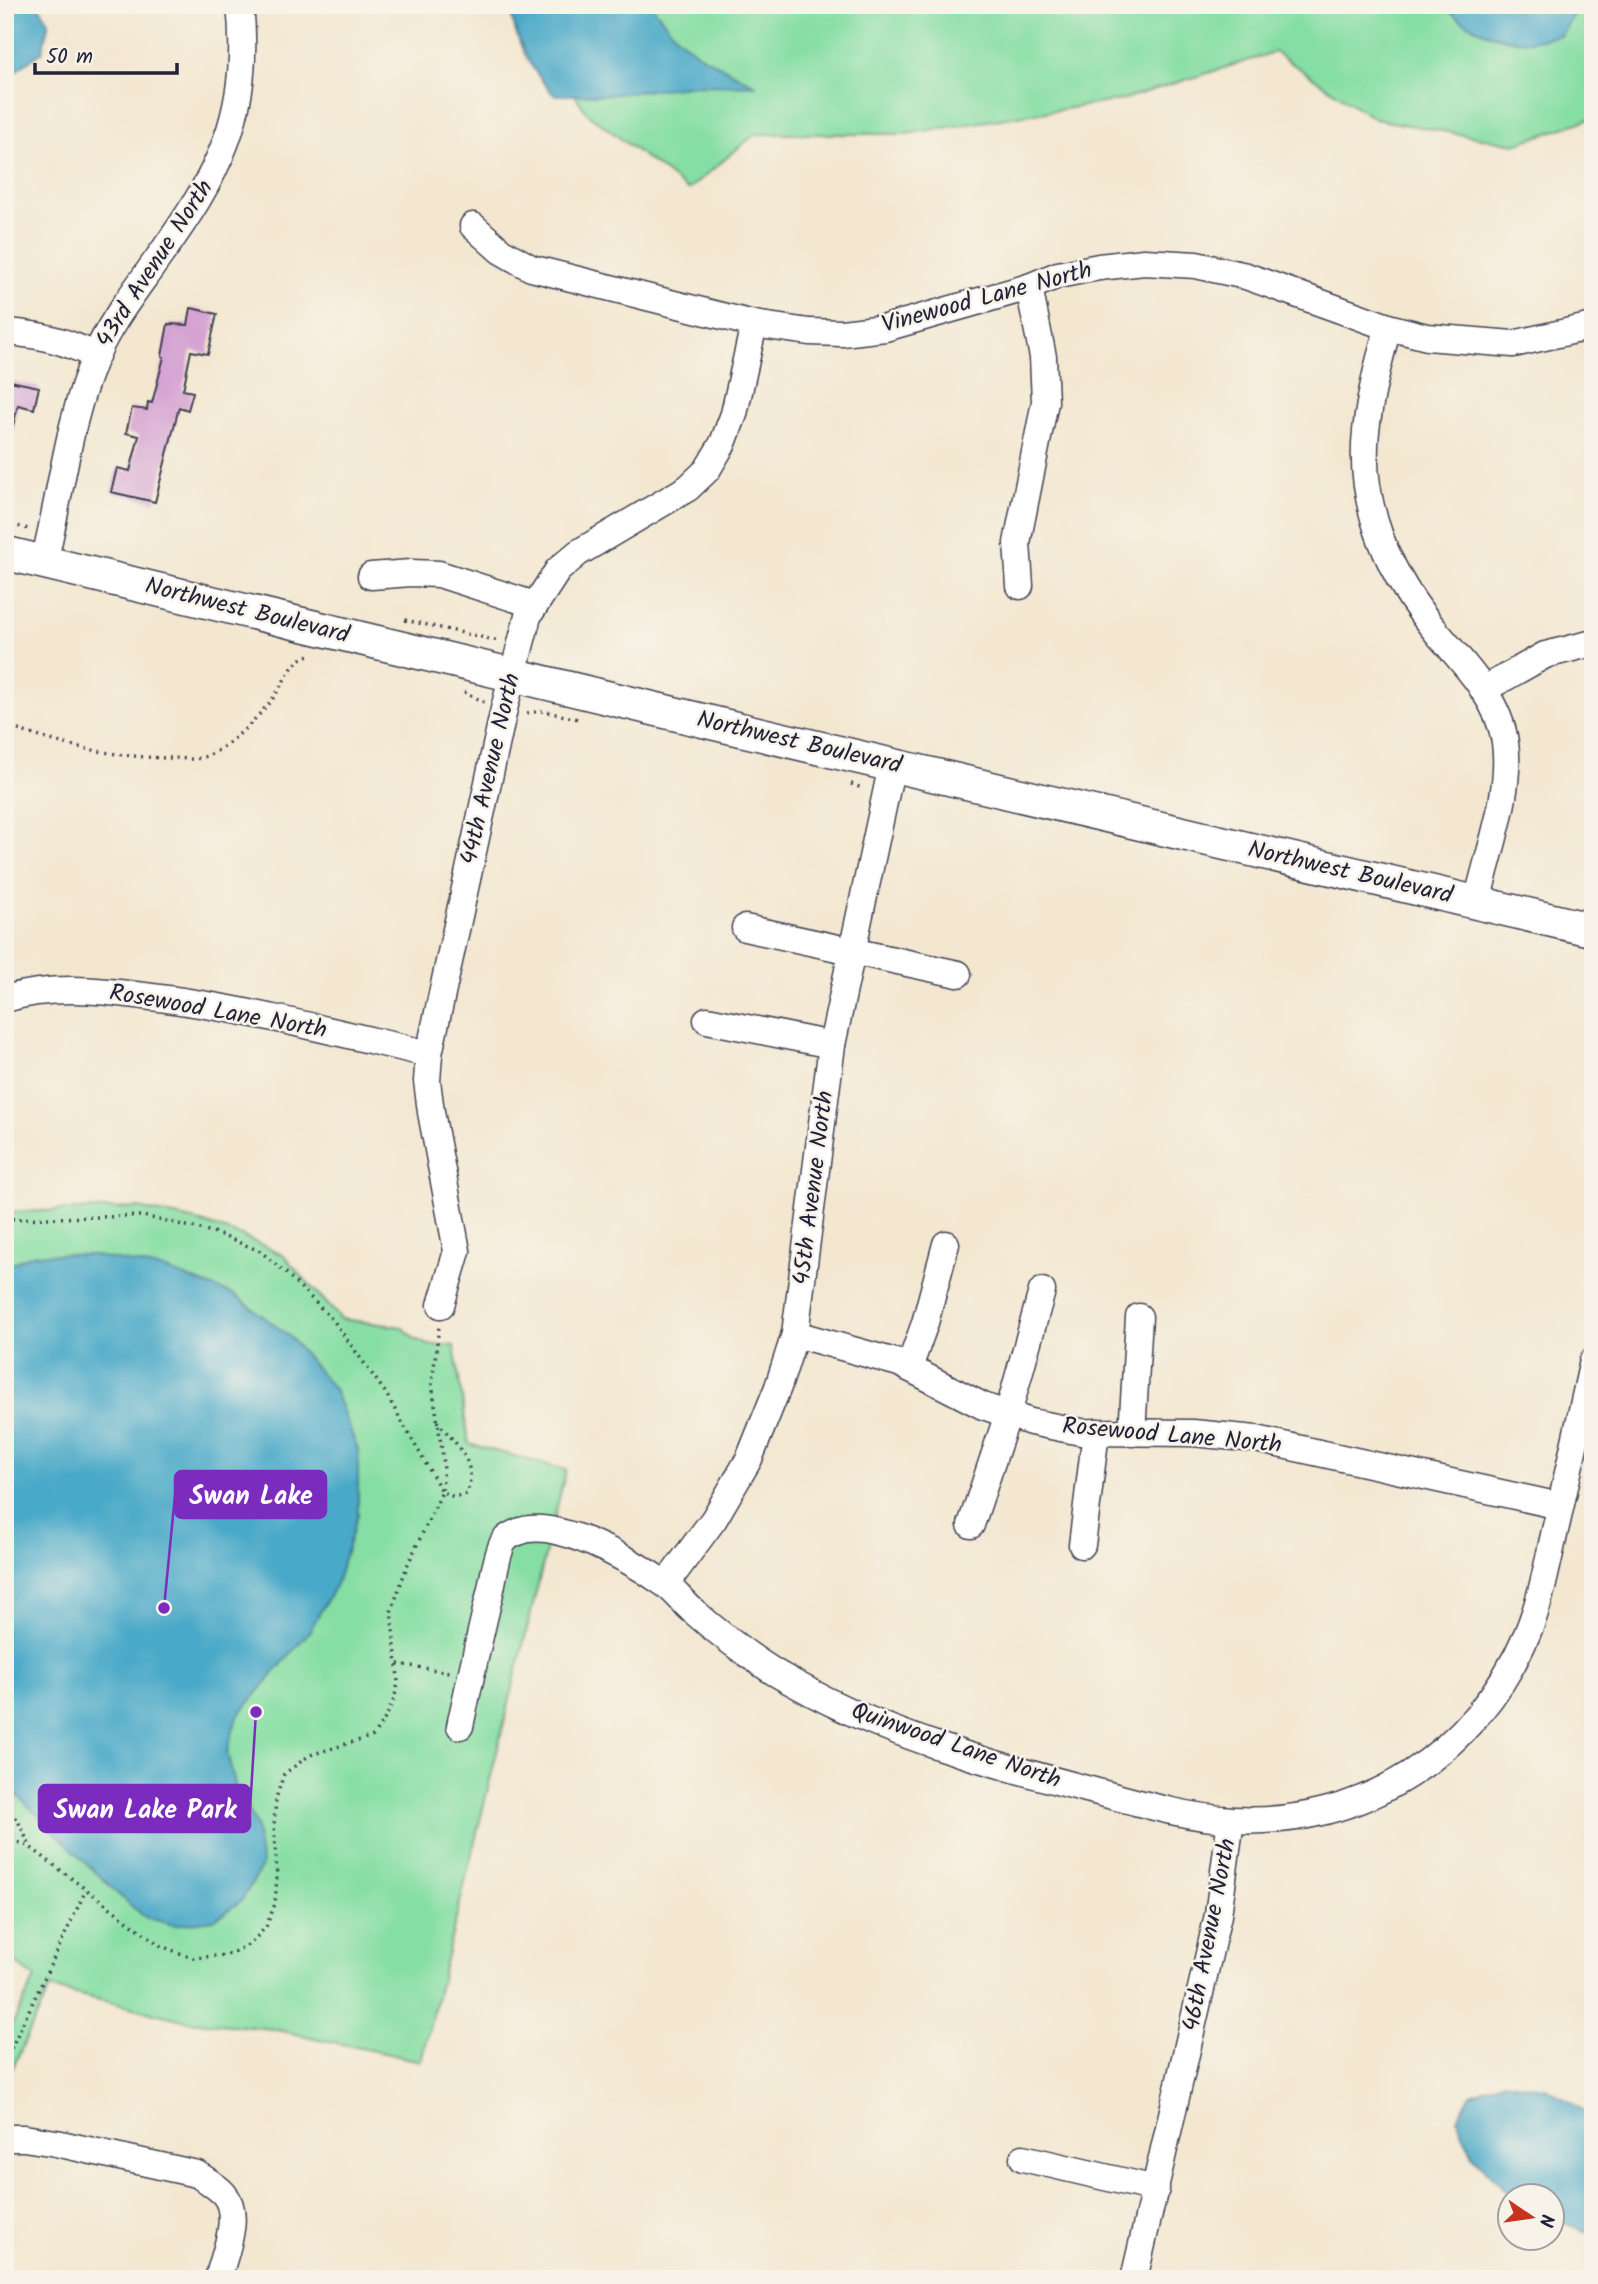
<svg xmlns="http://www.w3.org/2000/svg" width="1598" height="2284" font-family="Kalam,sans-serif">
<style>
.green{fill:#85dea3;stroke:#54806f;stroke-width:2}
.water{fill:#49a9c8;stroke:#366682;stroke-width:2}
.building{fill:#d5a1d3}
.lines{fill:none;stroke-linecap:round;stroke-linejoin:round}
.minor-casing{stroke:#414051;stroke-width:29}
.major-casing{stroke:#414051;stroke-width:36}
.path{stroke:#414051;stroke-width:3.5;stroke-dasharray:2 5;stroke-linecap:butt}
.minor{stroke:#fff;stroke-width:26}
.major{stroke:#fff;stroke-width:33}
.labels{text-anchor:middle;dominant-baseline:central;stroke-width:5;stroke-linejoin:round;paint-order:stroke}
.street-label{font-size:24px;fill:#22223b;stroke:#f7f3e8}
.leader{fill:none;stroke:#7b2cbf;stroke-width:2.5}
.callout-dot{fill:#7b2cbf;stroke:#f7f3e8;stroke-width:2.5}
.callout{fill:#7b2cbf;stroke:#7b2cbf;stroke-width:2.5}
.callout-label{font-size:26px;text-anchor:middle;font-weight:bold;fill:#fff}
</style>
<rect width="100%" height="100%" fill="#f7f3e8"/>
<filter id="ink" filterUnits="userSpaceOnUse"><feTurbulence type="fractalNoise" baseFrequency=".0143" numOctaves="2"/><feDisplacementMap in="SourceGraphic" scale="14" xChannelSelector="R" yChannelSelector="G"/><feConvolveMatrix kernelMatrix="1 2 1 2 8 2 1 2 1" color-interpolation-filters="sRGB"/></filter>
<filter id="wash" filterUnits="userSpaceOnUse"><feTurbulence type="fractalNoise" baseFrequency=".00686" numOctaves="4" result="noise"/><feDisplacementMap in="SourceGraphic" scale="28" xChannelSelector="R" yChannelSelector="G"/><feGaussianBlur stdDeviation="1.57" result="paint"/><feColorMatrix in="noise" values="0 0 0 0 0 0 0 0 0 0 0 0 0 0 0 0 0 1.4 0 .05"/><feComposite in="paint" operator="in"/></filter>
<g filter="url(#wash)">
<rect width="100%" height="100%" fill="#f3e7d0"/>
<!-- green -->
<g class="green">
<polygon points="515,5 1593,5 1593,118 1515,144 1375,119 1275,52 1121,100 905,134 755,134 688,190 587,113"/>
<polygon points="139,1208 201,1222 242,1236 283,1255 341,1319 402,1327 415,1339 428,1345 454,1346 469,1444 566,1470 421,2061 273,2029 188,2021 50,1988 5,2084 5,2040 35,1978 5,1954 5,1212"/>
</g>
<!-- water -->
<g class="water">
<polygon points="5,5 38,5 49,22 42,52 14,72 5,73"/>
<path d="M 509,5 L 651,5 L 676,36 L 698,54 L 757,86 L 697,85 L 608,95 L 554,95 C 528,66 517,44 509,5 Z"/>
<path d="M 1443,5 L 1579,5 L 1561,35 C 1550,37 1539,40 1528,41 C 1500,42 1462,26 1443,5 Z"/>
<polygon points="35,1254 91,1255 164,1269 235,1295 289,1336 334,1389 358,1450 358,1514 336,1584 309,1632 237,1717 227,1752 236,1788 256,1825 262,1866 242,1900 214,1920 174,1925 145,1917 123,1899 5,1783 5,1266"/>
<polygon points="1504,2081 1548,2089 1593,2116 1593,2234 1553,2219 1552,2196 1513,2196 1509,2194 1472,2155 1457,2119 1471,2094"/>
</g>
<g id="blocks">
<!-- building -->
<g class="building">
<polygon points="191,308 217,314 208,354 191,351 183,390 193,392 188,410 179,407 155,502 111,492 117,468 130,471 139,436 126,433 132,408 147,410 148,402 152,403 164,357 162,356 168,324 188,325"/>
<polygon points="5,380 39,387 34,409 18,405 11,434 5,433"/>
</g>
</g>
</g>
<g filter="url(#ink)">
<use href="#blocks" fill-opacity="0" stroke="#414051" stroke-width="2"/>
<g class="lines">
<!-- minor casing -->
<g class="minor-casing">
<g id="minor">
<polyline points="473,226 501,251 531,268 754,324 809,332 842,333 885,328 1029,287 1058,275 1099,267 1144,262 1196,265 1246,276 1388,327 1427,337 1513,344 1593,326"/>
<path d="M 1388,327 C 1379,361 1370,395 1366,431 C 1358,506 1390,578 1439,635 C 1465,665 1499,700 1505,742 C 1512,793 1488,852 1477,903"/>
<path d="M 5,332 C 39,334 66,341 96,356"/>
<path d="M 44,562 C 61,494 68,420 96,355 C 111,321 135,291 156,261 C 218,176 252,114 240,5"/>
<polyline points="371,576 411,573 439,574 535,605"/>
<polyline points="1020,586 1017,543 1045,402 1043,357 1029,287"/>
<polyline points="1483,690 1545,655 1593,643"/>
<polyline points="745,928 958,974"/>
<path d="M 5,999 C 50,985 98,990 144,996 C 240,1007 334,1032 429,1054"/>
<polyline points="707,1020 832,1045"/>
<polyline points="441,1305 457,1251 431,1112 427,1081 429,1054 504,709 528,616 558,570 578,553 688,488 707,470 723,443 734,414 754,324"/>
<polyline points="795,1334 899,1363 983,1406 1031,1422 1081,1432 1193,1433 1256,1439 1560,1506"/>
<polyline points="909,1368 925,1323 946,1244"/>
<polyline points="1132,1433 1139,1317"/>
<polyline points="971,1525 1008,1414 1042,1291"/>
<polyline points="1082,1545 1096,1432"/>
<polyline points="666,1584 714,1519 749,1459 778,1387 795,1334 832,1045 892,765"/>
<path d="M 460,1726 C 470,1680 480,1635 491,1589 C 493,1578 498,1550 504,1541 C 507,1537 513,1534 518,1532 C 554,1516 632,1561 662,1582 C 673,1589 682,1601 692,1610 C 717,1632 743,1652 771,1670 C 785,1679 800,1686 814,1694 C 898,1738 989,1763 1079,1787 C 1129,1800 1181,1817 1233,1820 C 1363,1827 1476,1753 1527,1634 C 1542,1599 1548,1559 1557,1522 C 1569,1468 1581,1414 1593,1361"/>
<path d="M 5,2138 L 24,2138 L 56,2143 L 197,2174 C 206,2180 217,2186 224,2194 C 242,2215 224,2255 218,2279"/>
<polyline points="1023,2158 1156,2189"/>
<polyline points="1134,2279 1218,1915 1231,1820"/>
</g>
</g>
<!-- major casing -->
<g class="major-casing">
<polyline id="major" points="5,553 713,723 1593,930"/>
</g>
<!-- path -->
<g class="path">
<polyline points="5,523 29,529"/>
<polyline points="405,620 499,641"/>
<polyline points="464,692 484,702"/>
<polyline points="527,713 543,711 578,719"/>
<path d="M 5,725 C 58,745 117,758 173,758 C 181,758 192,760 200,758 C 224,753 255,720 270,702 C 283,687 291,658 311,655"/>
<polyline points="851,784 862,788"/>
<polyline points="5,1219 143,1216 213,1232 260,1251 286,1273 333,1320 385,1392 442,1492 407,1566 391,1612 397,1664 398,1684 394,1699 386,1717 373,1736 310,1755 284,1774 276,1798 274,1825 277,1876 275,1904 266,1927 250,1944 227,1955 193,1958 161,1946 30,1847 5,1837"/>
<path d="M 437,1421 C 455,1443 480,1464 466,1494 L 454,1497 L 442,1492 L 444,1464 L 432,1384 L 439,1326"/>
<polyline points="398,1664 449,1672"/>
<polyline points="5,1807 18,1821 30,1846"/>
<polyline points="5,2061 86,1890"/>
</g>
<!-- minor -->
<use href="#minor" class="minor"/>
<!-- major -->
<use href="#major" class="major"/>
</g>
</g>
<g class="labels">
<!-- street labels -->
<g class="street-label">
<text transform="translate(155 264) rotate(-57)">43rd Avenue North</text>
<text transform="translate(987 298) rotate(-15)">Vinewood Lane North</text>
<text transform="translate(247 611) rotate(14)">Northwest Boulevard</text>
<text transform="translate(799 743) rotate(13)">Northwest Boulevard</text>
<text transform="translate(491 769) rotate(-77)">44th Avenue North</text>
<text transform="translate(1350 873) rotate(13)">Northwest Boulevard</text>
<text transform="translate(218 1012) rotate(10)">Rosewood Lane North</text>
<text transform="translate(814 1188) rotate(-83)">45th Avenue North</text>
<text transform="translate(1172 1436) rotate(5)">Rosewood Lane North</text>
<text transform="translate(956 1746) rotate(19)">Quinwood Lane North</text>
<text transform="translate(1210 1935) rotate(-79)">46th Avenue North</text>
</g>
</g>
<!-- callouts -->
<path class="leader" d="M164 1608L175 1495M256 1712L250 1809"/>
<g class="callout-dot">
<circle cx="164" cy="1608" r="7"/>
<circle cx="256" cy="1712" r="7"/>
</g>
<g class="callout">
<rect x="175" y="1471" width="151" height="47" rx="7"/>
<rect x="39" y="1785" width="211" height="47" rx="7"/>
</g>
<g class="callout-label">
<text x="251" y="1504">Swan Lake</text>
<text x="145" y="1818">Swan Lake Park</text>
</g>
<!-- margin -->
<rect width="1598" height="2284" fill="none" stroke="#f7f3e8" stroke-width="28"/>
<!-- north arrow -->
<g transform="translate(1531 2217) rotate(103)"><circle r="33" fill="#f7f3e8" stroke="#a29fa3" stroke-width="2"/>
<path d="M0-5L12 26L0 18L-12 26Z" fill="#c8321e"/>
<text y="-10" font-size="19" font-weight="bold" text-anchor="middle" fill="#22223b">N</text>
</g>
<!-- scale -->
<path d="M35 63v10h142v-10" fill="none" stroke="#22223b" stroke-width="3.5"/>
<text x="46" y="63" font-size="21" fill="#22223b" stroke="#f7f3e8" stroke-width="5" paint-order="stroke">50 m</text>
</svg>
